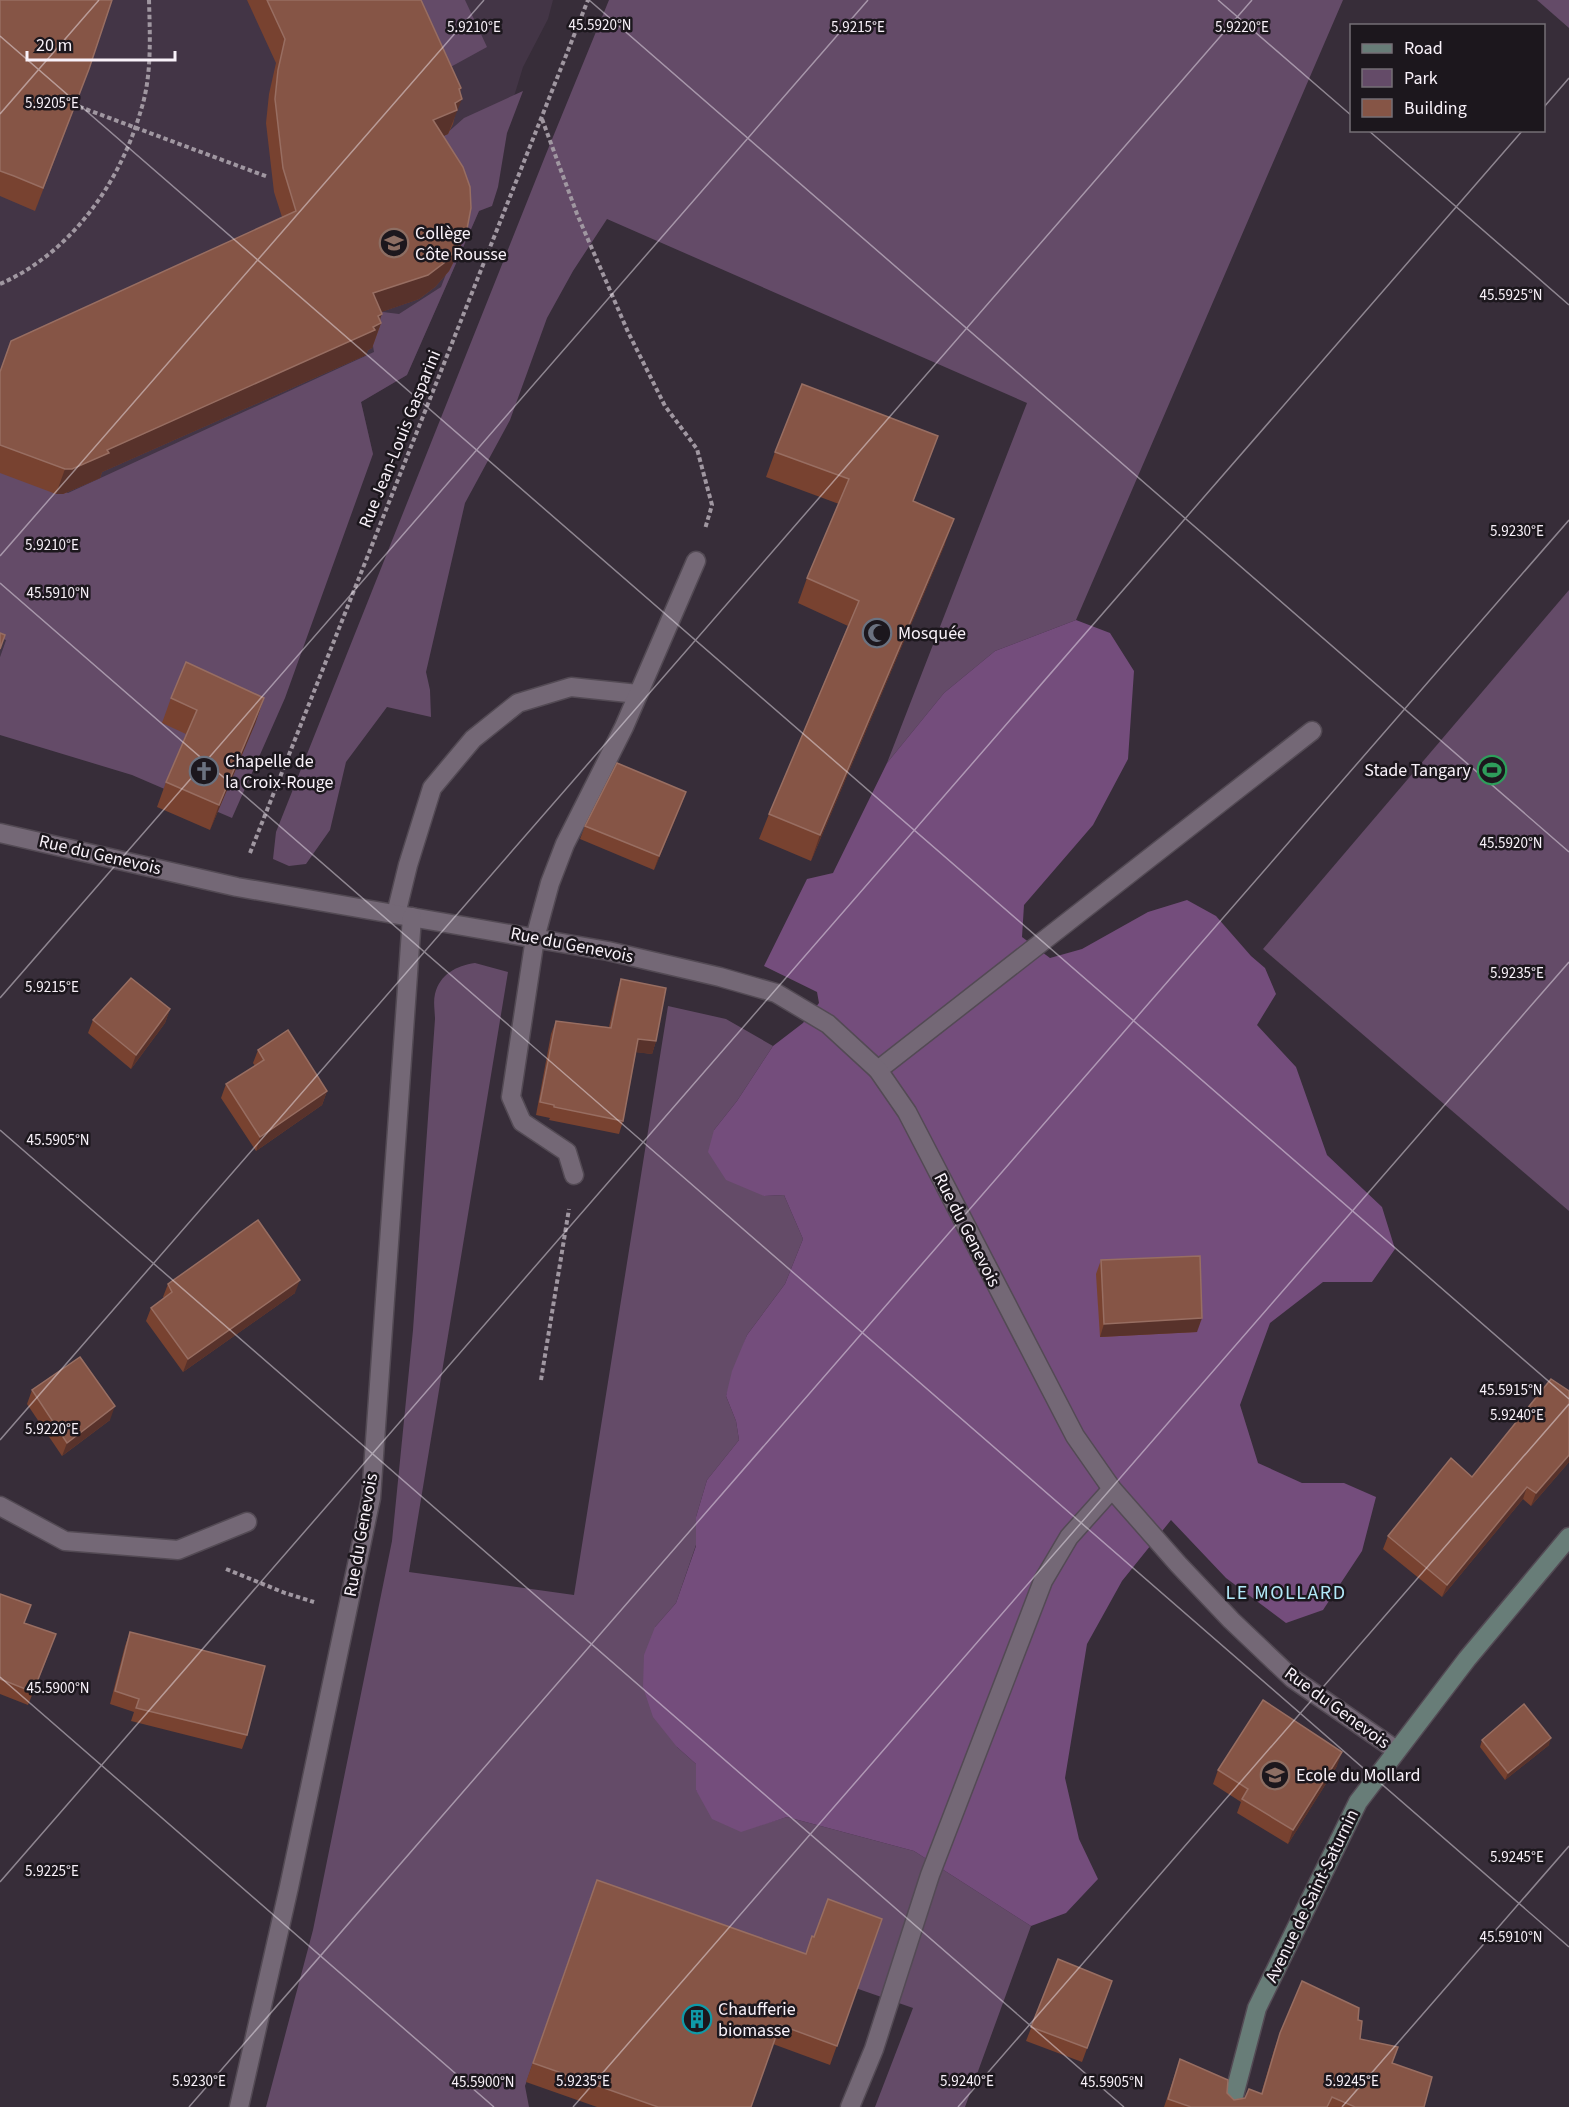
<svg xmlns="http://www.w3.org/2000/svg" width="1569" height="2107" font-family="'Source Sans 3',sans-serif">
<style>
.built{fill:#433546}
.green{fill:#644b68}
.forest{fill:#744d7c}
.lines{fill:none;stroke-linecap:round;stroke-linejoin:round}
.service-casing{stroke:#534a54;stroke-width:21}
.minor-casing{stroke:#534a54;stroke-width:21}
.secondary-casing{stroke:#534a54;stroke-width:21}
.path{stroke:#a097a1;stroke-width:4;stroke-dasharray:4.5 3;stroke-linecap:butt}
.service{stroke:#746876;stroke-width:18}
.minor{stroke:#746876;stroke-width:18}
.secondary{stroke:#687d78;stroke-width:18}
.wall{fill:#784230}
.shaded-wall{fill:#58322b}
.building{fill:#865546;stroke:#986e62;stroke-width:1.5}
.ticks{fill:none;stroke:#f9f2fa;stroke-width:1.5;stroke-opacity:0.45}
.labels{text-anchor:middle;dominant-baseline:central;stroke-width:5;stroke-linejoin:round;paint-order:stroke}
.poi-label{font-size:18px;fill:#f9f2fa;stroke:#1c171d;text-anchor:start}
.street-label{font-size:18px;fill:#f9f2fa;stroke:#1c171d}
.neighbourhood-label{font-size:20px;letter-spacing:1.5px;fill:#b2e9f9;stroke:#1c171d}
.ticks-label{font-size:15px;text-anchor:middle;fill:#f9f2fa;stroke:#1c171d;stroke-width:5;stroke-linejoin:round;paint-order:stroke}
</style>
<rect width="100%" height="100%" fill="#372d39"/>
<!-- built -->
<polygon class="built" points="21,0 553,0 548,19 523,67 479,211 407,375 361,402 373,454 6,640 0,657 0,63"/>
<!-- green -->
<g class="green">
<polygon points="402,0 465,0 487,47 436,75"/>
<polygon points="609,0 1343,0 1076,620 995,651 944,693 887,763 1027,403 607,219 573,271 547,318 510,420 465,503 426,672 430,690 431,717 387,707 346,762 330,830 306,864 289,866 273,859 276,832 546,154"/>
<polygon points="1537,0 1569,0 1569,28"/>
<polygon points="523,91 507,133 498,187 492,206 479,211 407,375 361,402 373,454 285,698 232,818 132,775 0,735 0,657 6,640 0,638 0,464 68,493 374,352 367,310 399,314 441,287 471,210 462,189 429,149 464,118"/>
<polygon points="1569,590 1569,1211 1263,949"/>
<path d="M 475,963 L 508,972 L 409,1572 L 574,1595 L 668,1006 L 726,1019 L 773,1046 L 737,1101 L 714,1130 L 764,1196 L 784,1195 L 803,1239 L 785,1284 L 747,1335 L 726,1396 L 736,1421 L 739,1440 L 707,1480 L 696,1517 L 696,1545 L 676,1603 L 655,1627 L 677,1747 L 696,1764 L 696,1790 L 741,1831 L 787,1817 L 914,1851 L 1031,1926 L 965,2107 L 875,2107 L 913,2008 L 591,1896 L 525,2086 L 529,2107 L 266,2107 L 313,1930 L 392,1541 L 413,1330 L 435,1019 C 435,1012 433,1002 435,994 C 440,974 456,966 475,963 Z"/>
</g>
<!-- forest -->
<polygon class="forest" points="1076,620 1110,633 1134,671 1128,759 1093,825 1024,905 1022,937 1050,958 1082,949 1148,912 1187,900 1216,916 1251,956 1265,968 1276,994 1257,1025 1296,1067 1327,1155 1382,1207 1395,1249 1372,1282 1323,1282 1270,1323 1240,1405 1258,1463 1302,1483 1344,1483 1376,1497 1362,1551 1323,1610 1286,1623 1226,1578 1171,1520 1122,1581 1087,1644 1065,1778 1079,1839 1098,1879 1066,1913 1031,1926 914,1851 787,1817 741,1832 712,1819 696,1790 696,1764 677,1747 653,1717 643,1687 644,1655 655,1627 676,1603 696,1546 696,1517 707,1480 739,1440 736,1421 726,1396 732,1371 747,1335 785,1284 803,1239 784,1195 764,1196 726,1180 708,1152 714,1130 737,1101 773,1046 803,1023 819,1003 817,992 764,966 807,879 833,873 887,763 944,693 995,651"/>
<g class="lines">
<!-- service casing -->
<g class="service-casing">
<g id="service">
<polyline points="396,914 408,865 432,788 473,739 518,703 571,687 638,694"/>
<polyline points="878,1070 1312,731"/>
<polyline points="574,1175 567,1152 522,1122 511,1097 535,938 550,883 565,844 624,727 696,561"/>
<polyline points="850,2107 874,2049 930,1875 1043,1581 1069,1537 1112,1489"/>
</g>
</g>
<!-- minor casing -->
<g class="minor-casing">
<g id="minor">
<polyline points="0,833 237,887 608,951 720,977 776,993 828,1024 878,1070 907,1112 1075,1436 1112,1489 1178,1564 1231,1620 1292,1678 1396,1750"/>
<polyline points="0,1506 65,1541 178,1550 247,1522"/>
<polyline points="239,2107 289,1887 371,1498 412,917"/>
</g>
</g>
<!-- secondary casing -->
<g class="secondary-casing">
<polyline id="secondary" points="1231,2107 1257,2008 1358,1802 1467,1659 1569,1537"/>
</g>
<!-- path -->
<g class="path">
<polyline points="72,104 268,177"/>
<polyline points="542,119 577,214 628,332 665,406 697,449 712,505 705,529"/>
<path d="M 0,284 C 71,253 120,183 141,110 C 152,76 150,36 149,0"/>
<polyline points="250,853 588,0"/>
<polyline points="541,1380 569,1209"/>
<polyline points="226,1569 285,1593 314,1602"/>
</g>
<!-- service -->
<use href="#service" class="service"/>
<!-- minor -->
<use href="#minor" class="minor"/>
<!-- secondary -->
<use href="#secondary" class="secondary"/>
</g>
<!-- wall -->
<g class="wall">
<polygon points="0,0 89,69 35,211 0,196"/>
<polygon points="247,0 421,0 461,88 453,124 448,134 443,136 467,229 458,253 449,271 435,287 419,299 381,312 380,321 381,323 372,348 368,350 366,355 102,472 100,478 63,494 56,494 0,473 0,372 282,217 274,192 266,123 269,94 276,63"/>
<polygon points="938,436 913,502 945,544 811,861 759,839 769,814 848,626 798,603 807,578 839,504 766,477 775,452"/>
<polygon points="171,698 264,698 255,724 210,830 157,807 166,782 186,734 162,723"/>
<polygon points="686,792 654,870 580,839 585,826"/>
<polygon points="621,979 656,1041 652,1054 636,1052 623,1121 619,1134 549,1120 550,1118 536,1115 551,1034 556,1021 609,1027 617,992"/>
<polygon points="170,1009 165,1023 131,1069 88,1033 93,1020"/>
<polygon points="258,1050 327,1091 322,1105 256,1151 221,1098 226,1084 255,1066 253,1063"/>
<polygon points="1101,1260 1197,1332 1100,1337 1096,1274"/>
<polygon points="168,1284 295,1293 183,1372 146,1321 151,1308 164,1298 163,1297"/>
<polygon points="32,1390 110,1420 62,1456 27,1404"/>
<polygon points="1569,1462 1531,1506 1523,1499 1442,1597 1383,1549 1388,1536 1472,1477"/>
<polygon points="0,1594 24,1623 51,1648 28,1705 0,1694"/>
<polygon points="130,1632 247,1735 242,1749 131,1721 134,1712 110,1704 125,1646"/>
<polygon points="1482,1740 1549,1745 1505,1780 1480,1747"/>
<polygon points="1337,1766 1288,1844 1237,1813 1241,1802 1213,1784 1218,1770"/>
<polygon points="597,1880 805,1954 814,1937 882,1919 830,2065 773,2044 751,2107 597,2107 526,2082"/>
<polygon points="1058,1959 1112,1981 1082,2062 1026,2041"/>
<polygon points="1358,2020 1360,2039 1392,2063 1424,2107 1164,2107 1180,2059 1227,2093 1234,2100 1261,2094 1274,2050 1280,2033"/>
</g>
<!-- shaded-wall -->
<g class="shaded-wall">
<polygon points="461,88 456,102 462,99 448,134 424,145 433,120 459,89"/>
<polygon points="467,229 458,253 449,271 435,287 419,299 364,318 373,293"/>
<polygon points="382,314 378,324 381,323 372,348 368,350 366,355 102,472 100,478 63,494 56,494 65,469"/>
<polygon points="954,519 945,544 811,861 820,835"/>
<polygon points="264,698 255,724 210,830 219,805"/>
<polygon points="686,792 681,806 654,870 659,856"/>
<polygon points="170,1009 165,1023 131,1069 136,1055"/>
<polygon points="638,1039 656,1041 652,1054 634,1052"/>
<polygon points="327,1091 322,1105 256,1151 260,1137"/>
<polygon points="300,1280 295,1293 183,1372 188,1359"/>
<polygon points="1202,1318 1197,1332 1100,1337 1104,1324"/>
<polygon points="115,1406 110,1420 62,1456 67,1443"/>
<polygon points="1569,1455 1569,1462 1531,1506 1536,1493"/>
<polygon points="1527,1487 1523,1499 1442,1597 1447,1585"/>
<polygon points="1551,1738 1549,1745 1505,1780 1508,1773"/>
<polygon points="1342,1752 1337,1766 1288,1844 1293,1830"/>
</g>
<!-- building -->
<g class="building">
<polygon points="0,0 112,0 89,69 43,188 14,176 0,171"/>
<polygon points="267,0 421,0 461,88 459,89 462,99 455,103 457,110 433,120 463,167 470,187 471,208 467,229 458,247 444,263 428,275 373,293 382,314 378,316 381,323 373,327 375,330 107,450 109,453 72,469 65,469 0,445 0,372 11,341 296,211 283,168 275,99 278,70 285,39"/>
<polygon points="802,384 938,436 913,501 954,519 820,835 769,814 859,601 807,578 849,479 775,452"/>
<polygon points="0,633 5,635 0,649"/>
<polygon points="186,662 264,698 219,805 166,782 197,710 171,698"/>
<polygon points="617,763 686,792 659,856 585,826"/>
<polygon points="131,978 170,1009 136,1055 93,1020"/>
<polygon points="621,979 666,988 656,1041 638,1039 623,1121 554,1107 554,1105 540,1102 556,1021 611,1028"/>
<polygon points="288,1030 327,1091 260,1137 226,1084 264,1060 258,1050"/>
<polygon points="258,1220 300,1280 188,1359 151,1308 172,1292 168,1284"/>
<polygon points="1200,1256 1202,1318 1104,1324 1101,1260"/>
<polygon points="80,1357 115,1406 67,1443 32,1390"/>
<polygon points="1551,1379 1569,1391 1569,1455 1536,1493 1527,1487 1447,1585 1388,1536 1451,1458 1472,1477"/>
<polygon points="0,1594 31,1605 24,1623 56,1634 33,1692 0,1679"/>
<polygon points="130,1632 265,1666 247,1735 136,1708 139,1699 115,1691"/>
<polygon points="1263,1700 1342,1752 1293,1830 1242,1799 1248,1789 1218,1770"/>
<polygon points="1524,1704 1551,1738 1508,1773 1482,1740"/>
<polygon points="597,1880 806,1954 812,1936 814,1937 828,1899 882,1919 837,2046 780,2025 751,2107 658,2107 533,2063"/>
<polygon points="1058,1959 1112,1981 1087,2048 1031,2027"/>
<polygon points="1302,1981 1359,2008 1358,2020 1362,2021 1360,2039 1398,2047 1392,2063 1432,2077 1424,2107 1355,2107 1332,2097 1327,2107 1191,2107 1168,2099 1180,2059 1228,2080 1227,2093 1234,2100 1245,2098 1249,2089 1262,2094 1280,2033"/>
</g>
<!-- ticks -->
<path class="ticks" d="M 589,0 L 1569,852M 1218,0 L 1352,116M 0,36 L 1569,1399M 1544,107 L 1569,78M 0,114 L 99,0M 1368,130 L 1569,305M 0,556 L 484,0M 0,583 L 1569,1947M 0,998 L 868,0M 0,1130 L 1124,2107M 0,1440 L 1252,0M 0,1677 L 494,2107M 0,1882 L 1523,130M 189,2107 L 1569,520M 573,2107 L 1569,962M 958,2107 L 1569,1404M 1342,2107 L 1569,1846"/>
<!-- icons -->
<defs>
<g id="school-ring" transform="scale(1.5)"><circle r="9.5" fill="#1c171d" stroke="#8d6e63" stroke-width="1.5"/><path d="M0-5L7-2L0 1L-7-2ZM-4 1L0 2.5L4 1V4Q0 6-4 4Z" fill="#8d6e63"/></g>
<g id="mosque-ring" transform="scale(1.5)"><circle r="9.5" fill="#1c171d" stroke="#6b7280" stroke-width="1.5"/><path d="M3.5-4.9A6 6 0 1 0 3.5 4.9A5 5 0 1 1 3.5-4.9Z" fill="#6b7280"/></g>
<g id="stadium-ring" transform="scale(1.5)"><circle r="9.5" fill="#1c171d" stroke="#2e9e5b" stroke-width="1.5"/><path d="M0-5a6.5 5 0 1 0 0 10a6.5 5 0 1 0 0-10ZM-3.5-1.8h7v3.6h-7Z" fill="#2e9e5b"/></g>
<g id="church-ring" transform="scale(1.5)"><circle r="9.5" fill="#1c171d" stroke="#6b7280" stroke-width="1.5"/><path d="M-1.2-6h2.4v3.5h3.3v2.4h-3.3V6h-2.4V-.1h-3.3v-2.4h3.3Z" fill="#6b7280"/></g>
<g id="building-ring" transform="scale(1.5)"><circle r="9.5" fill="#1c171d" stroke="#0f9aa8" stroke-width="1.5"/><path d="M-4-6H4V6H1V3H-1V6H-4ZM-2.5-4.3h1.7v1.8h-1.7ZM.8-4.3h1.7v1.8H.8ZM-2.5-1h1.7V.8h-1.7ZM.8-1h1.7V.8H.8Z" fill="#0f9aa8"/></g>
</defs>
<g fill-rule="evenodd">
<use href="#school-ring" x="394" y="243"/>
<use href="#mosque-ring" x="877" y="633"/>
<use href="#stadium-ring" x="1492" y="770"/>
<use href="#church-ring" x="204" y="771"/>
<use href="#school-ring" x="1275" y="1775"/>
<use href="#building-ring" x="697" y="2019"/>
</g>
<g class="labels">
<!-- poi labels -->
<g class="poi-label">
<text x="415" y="233">Collège<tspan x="415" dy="21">Côte Rousse</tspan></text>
<text x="898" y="633">Mosquée</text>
<text x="225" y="761">Chapelle de<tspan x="225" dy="21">la Croix-Rouge</tspan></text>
<text x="1471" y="770" text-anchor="end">Stade Tangary</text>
<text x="1296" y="1775">Ecole du Mollard</text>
<text x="718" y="2009">Chaufferie<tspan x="718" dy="21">biomasse</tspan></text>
</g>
<!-- street labels -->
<g class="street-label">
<text transform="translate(400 439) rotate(-68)">Rue Jean-Louis Gasparini</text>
<text transform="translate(100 855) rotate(13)">Rue du Genevois</text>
<text transform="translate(572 945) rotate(11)">Rue du Genevois</text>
<text transform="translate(967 1230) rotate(63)">Rue du Genevois</text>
<text transform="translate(361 1535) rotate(-80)">Rue du Genevois</text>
<text transform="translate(1337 1708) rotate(36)">Rue du Genevois</text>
<text transform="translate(1312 1896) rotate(-64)">Avenue de Saint-Saturnin</text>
</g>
<!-- neighbourhood labels -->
<g class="neighbourhood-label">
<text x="1286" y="1593">LE MOLLARD</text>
</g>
</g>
<g class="ticks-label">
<text x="600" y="30">45.5920°N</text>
<text x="474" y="32">5.9210°E</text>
<text x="858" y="32">5.9215°E</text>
<text x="1242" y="32">5.9220°E</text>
<text x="52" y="108">5.9205°E</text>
<text x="1511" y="300">45.5925°N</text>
<text x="1517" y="536">5.9230°E</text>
<text x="52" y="550">5.9210°E</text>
<text x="58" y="598">45.5910°N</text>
<text x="1511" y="848">45.5920°N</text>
<text x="1517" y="978">5.9235°E</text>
<text x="52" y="992">5.9215°E</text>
<text x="58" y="1145">45.5905°N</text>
<text x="1511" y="1395">45.5915°N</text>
<text x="1517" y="1420">5.9240°E</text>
<text x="52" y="1434">5.9220°E</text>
<text x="58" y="1693">45.5900°N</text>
<text x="1517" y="1862">5.9245°E</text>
<text x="52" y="1876">5.9225°E</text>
<text x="1511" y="1942">45.5910°N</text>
<text x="199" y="2086">5.9230°E</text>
<text x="583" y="2086">5.9235°E</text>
<text x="967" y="2086">5.9240°E</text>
<text x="1352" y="2086">5.9245°E</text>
<text x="483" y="2087">45.5900°N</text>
<text x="1112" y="2087">45.5905°N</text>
</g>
<!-- legend -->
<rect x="1350" y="24" width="195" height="108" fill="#1c171d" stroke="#746f75" stroke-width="1.5"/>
<rect x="1362" y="44" width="30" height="9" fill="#687d78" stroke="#746f75" stroke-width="1.5"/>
<text x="1404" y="54" font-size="18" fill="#f9f2fa">Road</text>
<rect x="1362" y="69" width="30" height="18" fill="#644b68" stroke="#746f75" stroke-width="1.5"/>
<text x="1404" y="84" font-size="18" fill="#f9f2fa">Park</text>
<rect x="1362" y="99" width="30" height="18" fill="#865546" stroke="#746f75" stroke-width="1.5"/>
<text x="1404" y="114" font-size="18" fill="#f9f2fa">Building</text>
<!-- scale -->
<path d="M27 51v9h148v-9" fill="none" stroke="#f9f2fa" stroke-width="3"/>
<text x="36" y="51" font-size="18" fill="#f9f2fa" stroke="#1c171d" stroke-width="4.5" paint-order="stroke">20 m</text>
</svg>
